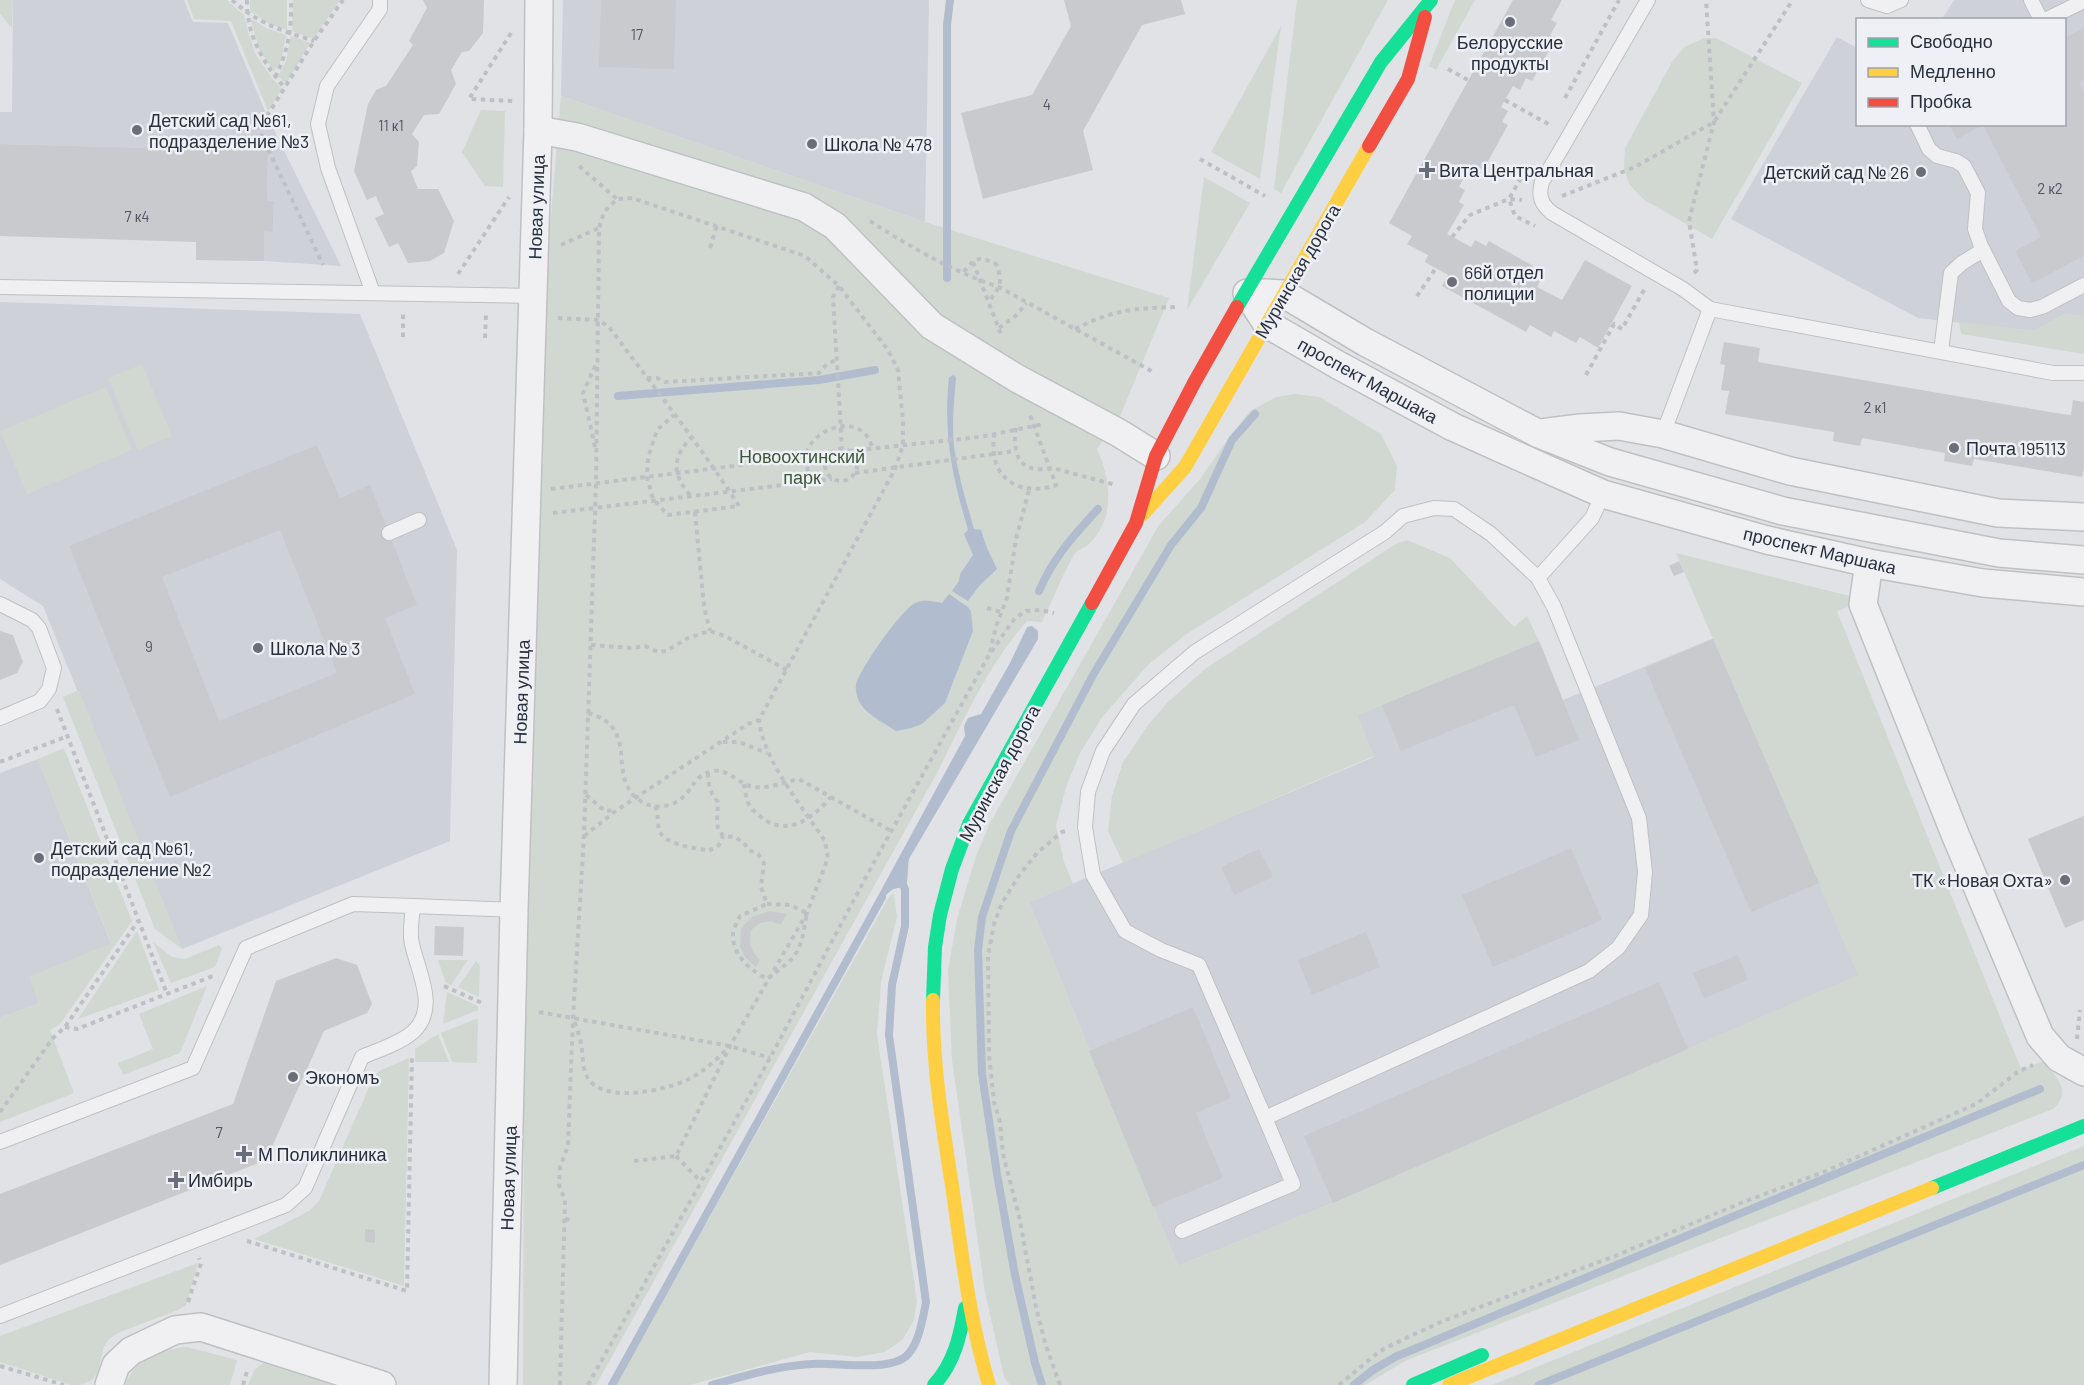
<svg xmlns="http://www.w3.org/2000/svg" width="2084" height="1385" font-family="Barlow,sans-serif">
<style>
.built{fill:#cfd1d8}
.green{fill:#d0d8d1}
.water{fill:#b1bdce}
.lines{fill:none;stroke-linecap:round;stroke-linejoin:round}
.stream{stroke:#b1bdce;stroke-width:8}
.building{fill:#c9cacd;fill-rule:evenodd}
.lane-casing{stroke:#bfc0c3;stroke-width:16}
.street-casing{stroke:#bfc0c3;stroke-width:30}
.path{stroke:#bfc0c6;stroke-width:4;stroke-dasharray:4.5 4.5;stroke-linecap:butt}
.lane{stroke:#f0f0f2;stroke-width:14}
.street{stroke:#f0f0f2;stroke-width:27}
.fast{stroke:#16e098;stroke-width:14}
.slow{stroke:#ffcf43;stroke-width:14}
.jam{stroke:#f24e42;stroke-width:14}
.poi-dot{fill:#696e78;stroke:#eef0f5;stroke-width:2}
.labels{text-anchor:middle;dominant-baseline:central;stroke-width:5;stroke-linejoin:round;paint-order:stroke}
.number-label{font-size:15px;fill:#525662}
.poi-label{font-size:18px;fill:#292f3d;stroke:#eef0f5;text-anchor:start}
.street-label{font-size:18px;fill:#292f3d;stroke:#eef0f5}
.park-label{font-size:18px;fill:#3b5738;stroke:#eef0f5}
</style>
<rect width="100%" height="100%" fill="#e1e2e5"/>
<!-- built -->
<g class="built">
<polygon points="13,0 184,0 193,22 228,23 267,116 341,266 264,261 264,231 273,231 274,201 267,201 268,151 0,144 0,112 12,112"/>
<polygon points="563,0 929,0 925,222 561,96"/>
<polygon points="1954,0 2084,0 2084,316 2064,314 2034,331 1918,318 1731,219 1837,37 1857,48 1858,124 2064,124 2064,20 1942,19"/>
<polygon points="0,302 360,314 457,550 450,841 182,949 43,606 0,579"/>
<polygon points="1714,638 1859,975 1333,1203 1178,1266 1029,902 1374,757 1357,715 1539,641 1563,700"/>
<polygon points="38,759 111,944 30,977 39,1003 0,1018 0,773"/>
</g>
<!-- green -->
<g class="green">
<polygon points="0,0 13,0 12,28 0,14"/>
<polygon points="187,0 227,0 244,15 248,32 256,55 272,78 282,89 268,111 231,21 194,19"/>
<polygon points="250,0 287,0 287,30 270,24 250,11"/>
<polygon points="293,0 340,0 313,39 292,31"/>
<polygon points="1297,0 1388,0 1281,193 1274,189"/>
<polygon points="1455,0 1475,0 1436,70 1429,66"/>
<polygon points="250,18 266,28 286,35 281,61 274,72 260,51"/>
<polygon points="1281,26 1260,179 1211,152"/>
<polygon points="291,36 310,43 286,84 278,76 286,62"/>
<polygon points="1704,38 1716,38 1802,83 1712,239 1643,199 1629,184 1624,168 1625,148 1672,62 1684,47"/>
<path d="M 561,96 L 925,222 L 1169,298 L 1121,414 L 1097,449 C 1111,480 1116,518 1089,544 C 1084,549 1078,549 1074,555 C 1061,577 1053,600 1042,622 L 1027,621 C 988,665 963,721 937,773 L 596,1385 L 523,1385 L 526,515 Z"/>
<polygon points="481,110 505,111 503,187 485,186 462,152"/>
<polygon points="1204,177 1250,203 1187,310"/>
<polygon points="2064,314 2084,316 2084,354 1961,334 1959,322 2034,331"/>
<polygon points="142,364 172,436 138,450 108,378"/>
<polygon points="106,387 132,450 27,494 0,431"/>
<path d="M 1295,394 L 1320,397 L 1381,434 L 1397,466 L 1395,490 L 1365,522 L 1185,635 L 1148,665 L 1103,716 L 1080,753 L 1066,787 L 1056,826 L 1064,862 L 1073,884 L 1029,902 L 1178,1266 L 1333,1203 L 1858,975 L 1676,553 L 1858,598 L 1853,605 L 1837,611 L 2021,1069 L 2044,1061 C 2056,1077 2073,1091 2053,1109 L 1407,1360 L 1365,1385 L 1010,1385 L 1004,1377 L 985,1292 L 952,1060 L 948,971 L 957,919 L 976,856 L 990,823 L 1159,525 L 1200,479 L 1230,436 L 1250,411 L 1276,397 Z"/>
<polygon points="1407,540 1450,558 1514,627 1527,616 1539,641 1357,715 1374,756 1123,863 1108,831 1112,796 1123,762 1148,725 1168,702 1205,669 1394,545"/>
<polygon points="79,690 182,949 155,929 63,697"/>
<polygon points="64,748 132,921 60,1024 50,1030 74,1093 0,1122 0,1018 39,1003 29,977 111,943 38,759"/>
<polygon points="894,894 897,917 881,982 877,1034 917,1301 914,1320 903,1339 885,1352 857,1357 810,1352 690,1385 616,1385 890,895"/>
<polygon points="137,931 159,990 78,1019"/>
<polygon points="153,942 172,957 185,959 219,945 222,949 215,967 171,983"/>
<polygon points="438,960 468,960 451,985 446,983"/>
<polygon points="476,961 480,966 479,997 458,987"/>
<polygon points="207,986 180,1053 123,1075 118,1063 153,1049 139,1014"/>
<polygon points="447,992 478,1006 478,1010 443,1024"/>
<polygon points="478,1018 477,1063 452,1062 441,1033"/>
<polygon points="438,1034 449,1062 415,1062 415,1049"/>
<polygon points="409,1058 404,1286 254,1239 309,1211 319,1201 374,1076 381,1070"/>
<polygon points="2084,1146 2084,1385 1492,1385"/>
<polygon points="198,1263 186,1305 178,1310 118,1333 109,1339 104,1347 97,1373 92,1380 80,1385 71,1385 0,1362 0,1336"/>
<path d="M 187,1347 L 237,1360 L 230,1385 L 125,1385 C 135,1358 160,1349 187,1347 Z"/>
<polygon points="265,1362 272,1362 344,1385 248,1385 255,1369"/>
</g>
<!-- water -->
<g class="water">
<path d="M 954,375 L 956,378 C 954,403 951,428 955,453 C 959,479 967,504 974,529 L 981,530 L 987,548 L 997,569 L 980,585 L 968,601 L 952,591 L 959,581 L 960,574 L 973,555 L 964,534 L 968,530 C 952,476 943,434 949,377 Z"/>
<path d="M 949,594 L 968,607 L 971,612 L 973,631 L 945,703 L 922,724 L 911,728 L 896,731 C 883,722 864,714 858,699 C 857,695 855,689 856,685 C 859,670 901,610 915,603 C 923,599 933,601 942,603 Z"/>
<path d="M 1032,626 L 1038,631 L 1038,639 L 909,859 C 907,869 909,880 905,889 C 893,884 886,896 878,904 L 879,894 L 965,736 L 964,726 L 968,718 L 981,714 L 1010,663 L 1027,627 Z"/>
</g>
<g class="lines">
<!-- stream -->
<g class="stream">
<polyline points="947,278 947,25 950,0"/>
<polyline points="618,396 819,380 875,370"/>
<path d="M 1039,591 C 1053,558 1074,535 1098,509"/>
<polyline points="612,1385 882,897"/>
<path d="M 712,1385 C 744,1376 777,1366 811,1364 C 834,1362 882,1371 902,1359 C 918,1351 923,1318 926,1302 L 889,1035 L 892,985 L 905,926 L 905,889 L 901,881"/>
<polyline points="1042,1385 1035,1363 1015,1275 997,1174 982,1074 978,950 982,917 1011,831 1093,675 1171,545 1201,508 1232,440 1255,414"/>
<polyline points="1354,1385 1373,1370 1395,1357 2040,1089"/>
<polyline points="1539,1385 2084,1165"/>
</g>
</g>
<!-- building -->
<g class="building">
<polygon points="423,0 484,0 483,33 469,51 462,52 451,70 456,84 439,114 424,115 412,134 419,142 417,166 411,171 418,189 438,189 454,221 444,253 430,261 408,263 398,243 389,247 375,218 384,214 376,196 367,200 354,171 368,104 376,90 386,86 413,45 409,41 427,8"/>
<polygon points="601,0 676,0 674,69 599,67"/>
<polygon points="1064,0 1181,0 1185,14 1142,25 1083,131 1093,170 983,199 961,113 1032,95 1071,26"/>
<polygon points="1513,0 1562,0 1551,20 1557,23 1550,35 1556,38 1532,81 1526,78 1520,90 1513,86 1501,107 1508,111 1502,122 1508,125 1483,170 1478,167 1472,178 1465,175 1459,187 1465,190 1459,202 1464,205 1447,234 1471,247 1475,240 1486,246 1489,241 1533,266 1530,272 1542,278 1537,287 1562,300 1585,260 1632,286 1598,348 1580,337 1576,343 1554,331 1551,337 1530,325 1526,332 1442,286 1448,275 1425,262 1428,255 1407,244 1412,236 1389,223"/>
<polygon points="2084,28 2084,80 2079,83 2084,92 2084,256 2032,283 2015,251 2041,237 1983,125 1957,139 1949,124 2064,124 2064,38"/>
<polygon points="0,144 268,151 267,201 274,201 273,232 264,231 264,261 196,260 196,242 0,236"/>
<polygon points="1724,342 1760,348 1758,362 2056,413 2071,415 2073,400 2084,402 2084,467 2082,477 1974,459 1972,466 1944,461 1945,453 1862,438 1860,446 1833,441 1834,432 1725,414 1729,391 1721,390 1725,365 1720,364"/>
<path d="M 317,445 L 340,498 L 370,485 L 389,533 L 417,605 L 385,618 L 415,694 L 170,797 L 69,546 ZM 280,530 L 337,673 L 219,721 L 162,577 Z"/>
<polygon points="1679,561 1684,572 1674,576 1669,566"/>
<polygon points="0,631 13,635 23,662 17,673 0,680"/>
<polygon points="1713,639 1819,883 1751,912 1645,668"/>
<polygon points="1539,641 1579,740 1536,757 1514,705 1401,751 1382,705"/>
<polygon points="2084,816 2084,920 2065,928 2028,839"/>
<polygon points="1571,848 1602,920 1493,967 1462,895"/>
<polygon points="1259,849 1273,877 1234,895 1221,867"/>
<polygon points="770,911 787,914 781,925 771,921 760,923 751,930 750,943 753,952 760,960 756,967 745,957 740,946 741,928 752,917"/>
<polygon points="435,926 464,927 463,956 434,955"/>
<polygon points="1366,932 1380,967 1312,995 1298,960"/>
<polygon points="1738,955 1748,980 1704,998 1693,973"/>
<polygon points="336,958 357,965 372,1004 367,1013 324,1031 266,1160 0,1265 0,1194 233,1104 276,981"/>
<polygon points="1659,982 1688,1049 1333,1203 1304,1136"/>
<polygon points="1193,1007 1231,1098 1196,1113 1223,1178 1153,1207 1089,1051"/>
<polygon points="365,1229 375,1230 375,1243 365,1242"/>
</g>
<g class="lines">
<!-- lane casing -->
<g class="lane-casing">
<g id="lane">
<path d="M 1648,0 L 1542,182 C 1538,196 1541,204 1552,213 L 1683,289 L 1710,309"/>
<polyline points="1868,0 1887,6 1901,0"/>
<polyline points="2031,0 2041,20"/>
<polyline points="2045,20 2084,1"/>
<polyline points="1917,124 1929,149 1937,156 1956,161 1964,166 1978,193 1975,229 1981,246 2009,301 2018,308 2030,310 2042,307 2084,285"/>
<polyline points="0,287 533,296"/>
<polyline points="373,293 328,168 318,124 327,86 380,9 380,0"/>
<polyline points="1941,351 1951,273 1962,263 1983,250"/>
<polyline points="1663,434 1710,309 2053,373 2084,373"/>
<polygon points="1434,508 1454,509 1491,534 1538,578 1554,607 1639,818 1645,872 1641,915 1618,948 1589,971 1265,1118 1199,965 1161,950 1125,931 1093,875 1085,827 1088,792 1103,751 1134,704 1195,652 1385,532 1403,516"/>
<polyline points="389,533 419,520"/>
<polyline points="1538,578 1592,518 1603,494"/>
<polyline points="0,604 32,620 39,628 54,668 49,689 40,701 0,718"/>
<polyline points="413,906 514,910"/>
<path d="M 0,1142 L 193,1068 L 246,948 L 353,904 L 413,906 C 412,918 409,933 412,944 C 418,972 439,1008 413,1032 C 399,1044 378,1050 362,1057 L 305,1188 L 286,1205 L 0,1316"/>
<polyline points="1182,1231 1293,1184 1265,1118"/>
</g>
</g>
<!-- street casing -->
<g class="street-casing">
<g id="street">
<polyline points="538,130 577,137 804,207 835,226 932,326 1018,379 1119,433 1156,456"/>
<polyline points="1247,293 1267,324 1338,365 1453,427 1603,494 1767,540 1869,563 1983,583 2084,592"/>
<polyline points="1265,293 1284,294 1365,342 1539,434 1610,462 1783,511 1999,553 2084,560"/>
<polyline points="1541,433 1580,428 1619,426 1663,434 1790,471 1998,513 2084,517"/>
<polyline points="1869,563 1863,604 1955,834 2040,1036 2059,1058 2084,1072"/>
<polyline points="109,1385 116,1365 131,1351 175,1330 201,1327 382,1385"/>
<polyline points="503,1385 514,910 538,130 539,0"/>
</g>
</g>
<!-- path -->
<g class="path">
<path d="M 232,0 C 259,24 280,30 314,41"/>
<path d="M 247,0 C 246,34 263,63 285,88"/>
<polyline points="511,33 469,99 513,101"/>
<polyline points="1448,69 1468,80"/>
<path d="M 275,77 C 288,53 292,27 291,0"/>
<polyline points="1565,98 1619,0"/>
<polyline points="1505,100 1550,125"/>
<polyline points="267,116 314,41 343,0"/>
<polyline points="253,117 323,265"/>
<polyline points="1200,159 1265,196"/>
<polyline points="579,166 617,199"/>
<polyline points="1521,178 1509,199 1515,216 1535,226"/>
<polyline points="1562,196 1635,167 1714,122 1792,1"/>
<path d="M 870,221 C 910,247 954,272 999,287 L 1155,373"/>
<polyline points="1452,237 1470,215 1509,199 1522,200"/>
<polyline points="561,245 599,228"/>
<polyline points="710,248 717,225"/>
<polyline points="973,262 1002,337"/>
<path d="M 964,272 C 974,257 980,256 996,264 C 1003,282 1001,287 988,302"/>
<polyline points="1694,273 1697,270 1689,221 1714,122 1706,0"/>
<polyline points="458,274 509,197"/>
<polyline points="839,286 833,297 842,449"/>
<polyline points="1417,296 1436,268"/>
<path d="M 558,318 L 599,320 L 609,327 C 653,386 699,444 739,506 L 668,515 L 653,499 L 647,477 L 648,458 L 657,430 L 674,415"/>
<polyline points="999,328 1018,314 1026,303"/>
<path d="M 1075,329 C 1113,310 1134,308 1177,307"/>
<polyline points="403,337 403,312"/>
<polyline points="485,338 486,314"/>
<polyline points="1586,375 1614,324 1622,329 1644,290"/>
<polyline points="647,378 657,378 665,382 819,373 827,364 836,360"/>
<path d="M 1016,428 C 1013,445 1015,468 1037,469 C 1044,470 1049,467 1056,469 C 1076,474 1096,480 1116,485"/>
<path d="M 994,433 C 994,440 993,447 994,453 C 997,485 1028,495 1056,485 L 1030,415"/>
<polyline points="595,447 583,393 597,362"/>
<circle cx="841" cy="465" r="16"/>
<polyline points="849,451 980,437 1044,424"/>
<polyline points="855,473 1015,451"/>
<path d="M 809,480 C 808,470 804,457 809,447 C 819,429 851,417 866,435 C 869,439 871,444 873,448"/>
<polyline points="551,489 829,454"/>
<path d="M 690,495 C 672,475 672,457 691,438"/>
<polyline points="695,512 704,606 710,631"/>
<polyline points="553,513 832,479"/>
<polyline points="987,608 1001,612"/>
<polyline points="591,645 632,648 645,646 658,652 666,651 688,638 710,631 725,636 787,670"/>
<polyline points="990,652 996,626 1007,598 1016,539 1029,490"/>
<polyline points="57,709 167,994"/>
<path d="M 588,713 C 644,728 602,781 644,803 C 656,809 672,807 682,798 C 694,788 693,776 713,771 C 728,768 739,785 754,787 C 770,789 784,782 799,779 L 891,831"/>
<polyline points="723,742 739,742 767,753"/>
<polyline points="0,762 68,736"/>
<path d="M 708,773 C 708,785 710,793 718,802 L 717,821 L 718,828 L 723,836 L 735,837 L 744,843 L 749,850 L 758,854 L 764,863 L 761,887 L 767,904"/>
<path d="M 744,784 C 745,790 746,797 748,803 C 751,809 759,816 765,820 C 790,836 814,817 831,797"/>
<polyline points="586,795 605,811 616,810"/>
<path d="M 655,806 C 659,815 657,823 659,830 C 665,846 694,847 709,851 L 719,845 L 723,836"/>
<path d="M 767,904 L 790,905 L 807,913 C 800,953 800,955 767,979 C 750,970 733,956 733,935 C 733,929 737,922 740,916 Z"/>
<polyline points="444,986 482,1003"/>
<polyline points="539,1012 730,1046 770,1058"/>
<path d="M 575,1022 C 577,1029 580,1037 581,1044 C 584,1058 581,1073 592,1083 C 612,1102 665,1090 687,1080 C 702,1073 715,1061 727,1049"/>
<polyline points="65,1027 77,1029 213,976"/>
<polyline points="2077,1039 2080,1010"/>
<polyline points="0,1112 53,1038 65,1027 138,921"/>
<polyline points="676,1156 700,1181"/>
<path d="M 634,1161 L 676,1156 L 730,1046 L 807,913 L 828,858 L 825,841 C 803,808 763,760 759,720"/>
<polyline points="565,1219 571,1220"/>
<polyline points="247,1241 407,1291 412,1056"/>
<polyline points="188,1302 201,1263 199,1258"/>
<polyline points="0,1366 64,1385"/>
<polyline points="243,1385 248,1368"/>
<polyline points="560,1385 565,1200 559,1185 560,1167 568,1146 573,1017 584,836 596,483 599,228 604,212 617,199 632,198 805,256 839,286 888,350 898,370 903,421 903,445 895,469 759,720 748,724 617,810 584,836"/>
<polyline points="588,1385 770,1058 873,864 989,655 1015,618 1026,611 1040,610 1054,613"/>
<polyline points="1060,1385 1045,1343 1036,1307 1019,1216 1003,1154 1000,1122 994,1102 989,1055 988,956 994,924 1002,903 1020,874 1038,852 1062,832 1066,831"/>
<polyline points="1339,1385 1380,1351 1402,1340 1443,1321 1620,1254 1741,1203 1826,1171 1976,1104 2019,1071 2033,1065"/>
</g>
<!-- lane -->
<use href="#lane" class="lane"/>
<!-- street -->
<use href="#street" class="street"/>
<!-- fast -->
<g class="fast">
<polyline points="1237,307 1381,62 1431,0"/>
<polyline points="933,1000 935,947 940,915 952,869 969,824 1092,603"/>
<polyline points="1932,1188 2084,1126"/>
<path d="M 934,1385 C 954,1363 960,1337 965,1308"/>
<polyline points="1413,1385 1482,1355"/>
</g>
<!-- slow -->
<g class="slow">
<polyline points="1143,514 1185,467 1369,146"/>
<path d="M 933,1000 C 932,1065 943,1128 953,1192 C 962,1257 970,1322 989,1385"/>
<polyline points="1449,1385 1932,1188"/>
</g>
<!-- jam -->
<g class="jam">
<polyline points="1369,146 1408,79 1425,17"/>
<polyline points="1092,603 1136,523 1156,456 1194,383 1237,307"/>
</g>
</g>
<!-- markers -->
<g class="poi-dot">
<circle cx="1510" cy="22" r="6"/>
<circle cx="137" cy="130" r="6"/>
<circle cx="812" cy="144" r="6"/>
<path d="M1424 161h6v6h6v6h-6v6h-6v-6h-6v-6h6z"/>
<circle cx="1921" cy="172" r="6"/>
<circle cx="1452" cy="282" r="6"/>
<circle cx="1954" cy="448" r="6"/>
<circle cx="258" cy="648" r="6"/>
<circle cx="39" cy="858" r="6"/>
<circle cx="2065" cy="880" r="6"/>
<circle cx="293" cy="1077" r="6"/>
<path d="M241 1145h6v6h6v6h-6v6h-6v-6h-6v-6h6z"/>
<path d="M173 1171h6v6h6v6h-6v6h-6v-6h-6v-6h6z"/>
</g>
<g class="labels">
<!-- number labels -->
<g class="number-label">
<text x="637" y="34">17</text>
<text x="1047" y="104">4</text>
<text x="391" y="125">11 к1</text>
<text x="2050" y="188">2 к2</text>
<text x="137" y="216">7 к4</text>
<text x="1875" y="407">2 к1</text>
<text x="149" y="646">9</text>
<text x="219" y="1132">7</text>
</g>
<!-- poi labels -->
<g class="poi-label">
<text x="1510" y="42" text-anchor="middle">Белорусские<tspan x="1510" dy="21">продукты</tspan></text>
<text x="149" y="120">Детский сад №61,<tspan x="149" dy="21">подразделение №3</tspan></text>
<text x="824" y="144">Школа № 478</text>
<text x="1439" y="170">Вита Центральная</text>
<text x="1909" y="172" text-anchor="end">Детский сад № 26</text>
<text x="1464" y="272">66й отдел<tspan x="1464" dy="21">полиции</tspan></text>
<text x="1966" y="448">Почта 195113</text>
<text x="270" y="648">Школа № 3</text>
<text x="51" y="848">Детский сад №61,<tspan x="51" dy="21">подразделение №2</tspan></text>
<text x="2053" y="880" text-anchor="end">ТК «Новая Охта»</text>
<text x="305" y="1077">Экономъ</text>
<text x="258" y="1154">М Поликлиника</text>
<text x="188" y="1180">Имбирь</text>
</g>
<!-- street labels -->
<g class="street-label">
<text transform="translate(536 207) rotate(-88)">Новая улица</text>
<text transform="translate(1297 271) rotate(-60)">Муринская дорога</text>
<text transform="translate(1368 380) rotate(29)">проспект Маршака</text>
<text transform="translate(1820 550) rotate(13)">проспект Маршака</text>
<text transform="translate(521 692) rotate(-88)">Новая улица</text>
<text transform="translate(999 773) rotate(-62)">Муринская дорога</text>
<text transform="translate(508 1178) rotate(-88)">Новая улица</text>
</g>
<!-- park labels -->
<g class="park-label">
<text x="802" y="456">Новоохтинский<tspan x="802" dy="21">парк</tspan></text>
</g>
</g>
<!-- legend -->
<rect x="1856" y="18" width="210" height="108" fill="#eef0f5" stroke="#9fa3ab" stroke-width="1.5"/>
<rect x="1868" y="38" width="30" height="9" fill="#16e098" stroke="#9fa3ab" stroke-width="1.5"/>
<text x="1910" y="48" font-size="18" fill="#292f3d">Свободно</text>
<rect x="1868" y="68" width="30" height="9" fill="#ffcf43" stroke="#9fa3ab" stroke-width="1.5"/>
<text x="1910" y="78" font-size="18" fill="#292f3d">Медленно</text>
<rect x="1868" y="98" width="30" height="9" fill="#f24e42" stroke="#9fa3ab" stroke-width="1.5"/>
<text x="1910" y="108" font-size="18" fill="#292f3d">Пробка</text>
</svg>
